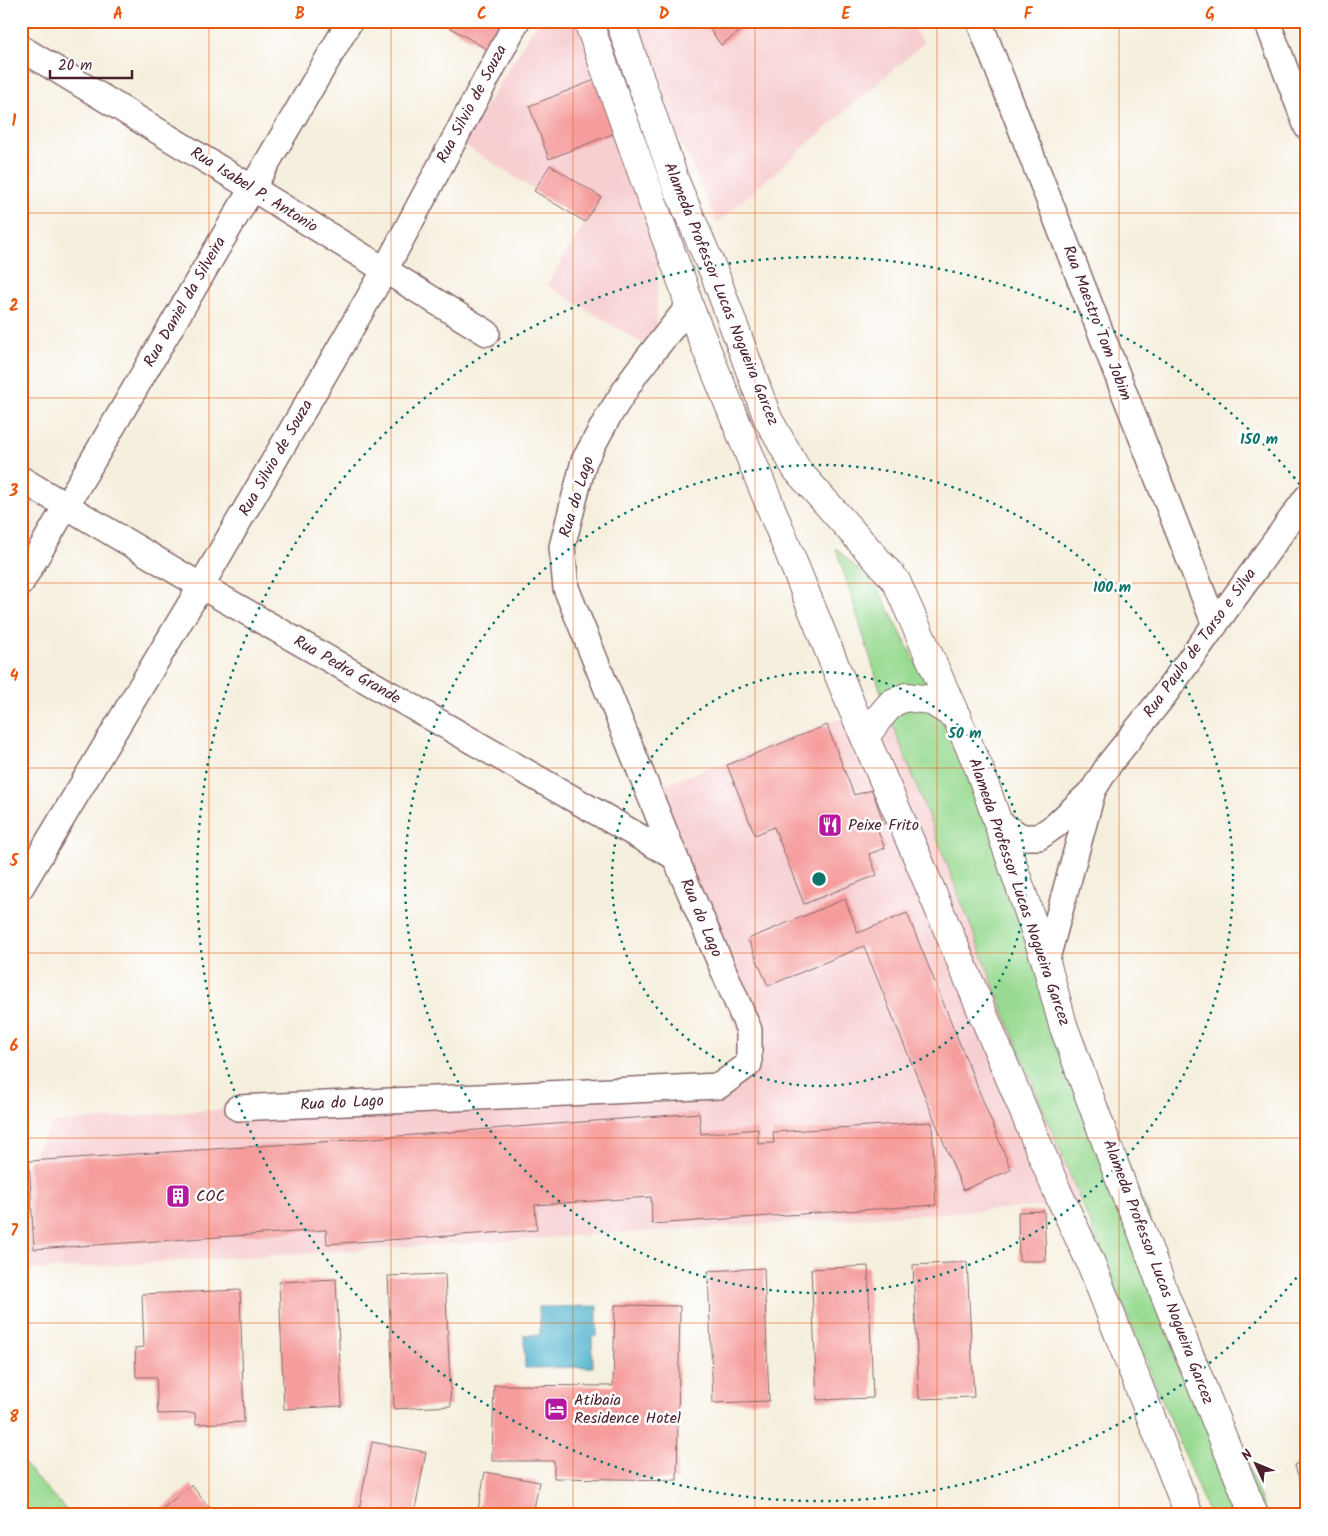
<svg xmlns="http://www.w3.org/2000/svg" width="1328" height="1536" font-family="Kalam,sans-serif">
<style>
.built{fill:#f7cfd1}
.green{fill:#98da91;stroke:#717c5e}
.water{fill:#4eb2cd;stroke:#4c687c}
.building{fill:#f59d9c}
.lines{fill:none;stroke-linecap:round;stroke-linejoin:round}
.minor-casing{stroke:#86686a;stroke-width:28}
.secondary-casing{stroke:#86686a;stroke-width:30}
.minor{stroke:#fff;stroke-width:25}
.secondary{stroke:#fff;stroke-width:28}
.grid{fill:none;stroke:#e8590c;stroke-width:1;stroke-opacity:0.55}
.ring{fill:none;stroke:#0f766e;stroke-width:2.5;stroke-dasharray:2.5 5}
.labels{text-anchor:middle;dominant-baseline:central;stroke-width:5;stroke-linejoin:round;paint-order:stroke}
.street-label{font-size:16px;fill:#4a1f2b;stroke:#fff}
.poi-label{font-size:16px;fill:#4a1f2b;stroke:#fff;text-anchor:start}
.centre{fill:#0f766e;stroke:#fff;stroke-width:2.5}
.ring-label{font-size:15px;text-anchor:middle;font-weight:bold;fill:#0f766e;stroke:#fff;stroke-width:5;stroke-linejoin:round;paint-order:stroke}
.neatline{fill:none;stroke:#e8590c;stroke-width:2}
.grid-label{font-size:16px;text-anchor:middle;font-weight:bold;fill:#e8590c}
</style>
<rect width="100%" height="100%" fill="#fff"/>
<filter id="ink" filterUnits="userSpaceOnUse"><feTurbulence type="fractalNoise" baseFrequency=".02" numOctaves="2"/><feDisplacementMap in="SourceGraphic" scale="10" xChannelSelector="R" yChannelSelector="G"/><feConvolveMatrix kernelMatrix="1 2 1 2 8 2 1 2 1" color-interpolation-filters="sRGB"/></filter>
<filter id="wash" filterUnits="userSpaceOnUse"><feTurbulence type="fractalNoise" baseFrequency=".0096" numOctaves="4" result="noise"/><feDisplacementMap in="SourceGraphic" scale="20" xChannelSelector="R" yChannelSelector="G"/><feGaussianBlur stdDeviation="1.12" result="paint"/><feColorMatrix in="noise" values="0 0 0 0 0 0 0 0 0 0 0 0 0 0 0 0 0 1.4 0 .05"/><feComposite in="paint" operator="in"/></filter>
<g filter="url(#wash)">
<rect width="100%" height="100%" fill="#f5efde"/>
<!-- built -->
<g class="built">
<polygon points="538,21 623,21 686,189 659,199 656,352 547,285 585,222 463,144"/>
<polygon points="628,21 908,21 924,43 717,223"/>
<polygon points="884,702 1017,1045 1083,1204 21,1271 21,1174 53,1123 238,1108 719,1086 749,1064 648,791"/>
</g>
<!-- green -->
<g class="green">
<polygon points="836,548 879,590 1046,920 1068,1014 1267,1515 1209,1515 1017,1045 884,702"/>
<polygon points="21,1461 71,1515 21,1515"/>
</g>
<!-- water -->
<polygon class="water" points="597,1306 597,1336 592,1336 593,1367 525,1368 524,1335 540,1335 539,1307"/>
<g id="blocks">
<!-- building -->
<g class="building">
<polygon points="439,21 507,21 490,51"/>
<polygon points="704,21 755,21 721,45"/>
<polygon points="600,78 620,131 549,159 529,106"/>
<polygon points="550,165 601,197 585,222 534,191"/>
<polygon points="827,725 854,795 872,790 884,824 876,826 885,848 869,854 877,875 804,904 774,827 755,835 727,765"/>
<polygon points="845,899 858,933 907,913 1011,1170 963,1190 864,946 768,986 748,939"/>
<polygon points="699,1113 701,1134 758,1129 758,1144 774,1143 773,1132 932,1122 936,1205 652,1224 651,1197 535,1205 537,1230 327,1244 326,1230 34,1249 29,1161 321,1142"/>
<polygon points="1044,1211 1046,1261 1019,1261 1018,1212"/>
<polygon points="967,1262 974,1397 919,1399 913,1265"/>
<polygon points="868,1266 873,1398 817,1400 811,1269"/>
<polygon points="764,1268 769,1401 713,1403 708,1271"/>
<polygon points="445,1274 451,1406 394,1409 388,1276"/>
<polygon points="336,1279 342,1406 284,1409 279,1282"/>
<polygon points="240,1290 244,1422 196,1424 195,1413 158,1414 156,1377 136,1377 135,1348 144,1347 142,1294"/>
<polygon points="615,1305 680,1306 677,1480 554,1478 554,1461 492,1461 494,1385 613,1386"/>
<polygon points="372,1442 426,1452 414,1515 358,1515"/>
<polygon points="1307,1460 1307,1499 1294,1465"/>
<polygon points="485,1472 539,1482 533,1515 477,1515"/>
<polygon points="191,1485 216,1515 165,1515 161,1510"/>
</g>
</g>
</g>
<g filter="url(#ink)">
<use href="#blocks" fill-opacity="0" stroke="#86686a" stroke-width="1"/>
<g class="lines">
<!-- minor casing -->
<g class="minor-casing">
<g id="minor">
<polyline points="979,21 1215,625"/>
<polyline points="1267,21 1307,127"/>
<polyline points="21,48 252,188 487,333"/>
<polyline points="21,479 201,586 675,857"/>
<polyline points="21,583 350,21"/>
<polyline points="998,822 1022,837 1039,837 1056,825 1093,790 1110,763 1162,698 1307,497"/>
<polyline points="21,887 201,586 385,270 517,21"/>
<polyline points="1046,962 1093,790"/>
<polyline points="238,1108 719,1086 749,1064 749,1030 675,857 566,588 562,547 584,461 608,417 636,373 689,306"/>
</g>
</g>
<!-- secondary casing -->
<g class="secondary-casing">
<g id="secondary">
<polyline points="588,21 655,209 684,287 689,306 853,710 918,859 1058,1193 1090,1261 1189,1515"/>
<polyline points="620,21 676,184 715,275 768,419 797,470 896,581 979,768 1046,962 1063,1025 1126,1196 1141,1229 1165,1295 1254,1515"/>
<polyline points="865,737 878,719 892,703 906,697 930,700 957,717"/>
</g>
</g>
<!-- minor -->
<use href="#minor" class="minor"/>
<!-- secondary -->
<use href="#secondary" class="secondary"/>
</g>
</g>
<!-- grid -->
<path class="grid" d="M 209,21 L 209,1515M 391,21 L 391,1515M 573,21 L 573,1515M 755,21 L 755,1515M 937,21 L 937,1515M 1119,21 L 1119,1515M 21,213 L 1307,213M 21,398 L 1307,398M 21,583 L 1307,583M 21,768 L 1307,768M 21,953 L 1307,953M 21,1138 L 1307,1138M 21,1323 L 1307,1323"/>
<!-- distance rings -->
<g class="ring">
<circle cx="819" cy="879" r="207"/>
<circle cx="819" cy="879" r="414"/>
<path d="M1306 1266A622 622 0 1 1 1306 492"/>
</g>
<!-- icons -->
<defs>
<g id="restaurant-square" transform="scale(1.25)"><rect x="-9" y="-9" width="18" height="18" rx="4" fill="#b5179e" stroke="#fff"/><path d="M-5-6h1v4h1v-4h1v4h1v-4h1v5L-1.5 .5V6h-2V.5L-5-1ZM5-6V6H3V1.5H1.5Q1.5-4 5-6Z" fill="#fff"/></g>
<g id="building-square" transform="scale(1.25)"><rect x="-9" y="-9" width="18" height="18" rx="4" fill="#b5179e" stroke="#fff"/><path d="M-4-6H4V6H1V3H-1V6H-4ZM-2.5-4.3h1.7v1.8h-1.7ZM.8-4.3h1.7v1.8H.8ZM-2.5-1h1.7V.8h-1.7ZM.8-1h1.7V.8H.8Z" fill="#fff"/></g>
<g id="hotel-square" transform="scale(1.25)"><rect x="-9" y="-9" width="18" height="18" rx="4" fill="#b5179e" stroke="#fff"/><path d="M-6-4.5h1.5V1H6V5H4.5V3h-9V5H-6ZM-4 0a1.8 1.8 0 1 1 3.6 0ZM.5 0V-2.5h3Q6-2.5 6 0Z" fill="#fff"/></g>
</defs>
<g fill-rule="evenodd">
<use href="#restaurant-square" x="830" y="825"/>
<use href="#building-square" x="178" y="1196"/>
<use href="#hotel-square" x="556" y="1409"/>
</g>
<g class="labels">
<!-- street labels -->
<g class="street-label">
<text transform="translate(472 104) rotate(-62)">Rua Silvio de Souza</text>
<text transform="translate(254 190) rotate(32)">Rua Isabel P. Antonio</text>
<text transform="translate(721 294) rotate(68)">Alameda Professor Lucas Nogueira Garcez</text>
<text transform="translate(185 302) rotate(-60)">Rua Daniel da Silveira</text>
<text transform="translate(1097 323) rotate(69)">Rua Maestro Tom Jobim</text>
<text transform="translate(276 458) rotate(-60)">Rua Silvio de Souza</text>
<text transform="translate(577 497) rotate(-73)">Rua do Lago</text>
<text transform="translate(1200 643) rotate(-54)">Rua Paulo de Tarso e Silva</text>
<text transform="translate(347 670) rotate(30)">Rua Pedra Grande</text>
<text transform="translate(1019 892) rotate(71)">Alameda Professor Lucas Nogueira Garcez</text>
<text transform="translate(701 918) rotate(67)">Rua do Lago</text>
<text transform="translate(342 1103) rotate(-3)">Rua do Lago</text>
<text transform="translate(1158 1272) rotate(69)">Alameda Professor Lucas Nogueira Garcez</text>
</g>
<!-- poi labels -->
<g class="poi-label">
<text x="848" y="825">Peixe Frito</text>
<text x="196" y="1196">COC</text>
<text x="574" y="1400">Atibaia<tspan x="574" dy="18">Residence Hotel</tspan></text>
</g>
</g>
<circle cx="819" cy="879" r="8" class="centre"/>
<g class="ring-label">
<text x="1259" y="444">150 m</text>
<text x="1112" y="592">100 m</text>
<text x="965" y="738">50 m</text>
</g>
<!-- margin -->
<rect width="1328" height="1536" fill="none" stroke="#fff" stroke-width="55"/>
<!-- north arrow -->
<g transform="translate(1256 1464) rotate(314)" stroke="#ffffff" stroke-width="4" paint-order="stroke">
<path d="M0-4L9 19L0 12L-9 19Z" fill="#4a1f2b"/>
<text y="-8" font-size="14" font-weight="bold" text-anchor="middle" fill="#4a1f2b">N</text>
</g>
<!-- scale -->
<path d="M50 70v8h82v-8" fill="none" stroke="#4a1f2b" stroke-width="2.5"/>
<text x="58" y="70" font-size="15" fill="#4a1f2b" stroke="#ffffff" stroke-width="4" paint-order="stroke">20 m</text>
<rect x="28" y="28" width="1272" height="1480" class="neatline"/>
<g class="grid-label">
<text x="118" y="19">A</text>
<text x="300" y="19">B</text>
<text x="482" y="19">C</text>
<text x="664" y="19">D</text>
<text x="846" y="19">E</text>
<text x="1028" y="19">F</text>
<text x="1210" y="19">G</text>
<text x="14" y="126">1</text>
<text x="14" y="311">2</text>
<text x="14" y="496">3</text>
<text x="14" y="681">4</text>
<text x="14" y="866">5</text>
<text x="14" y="1051">6</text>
<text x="14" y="1236">7</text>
<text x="14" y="1422">8</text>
</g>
</svg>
